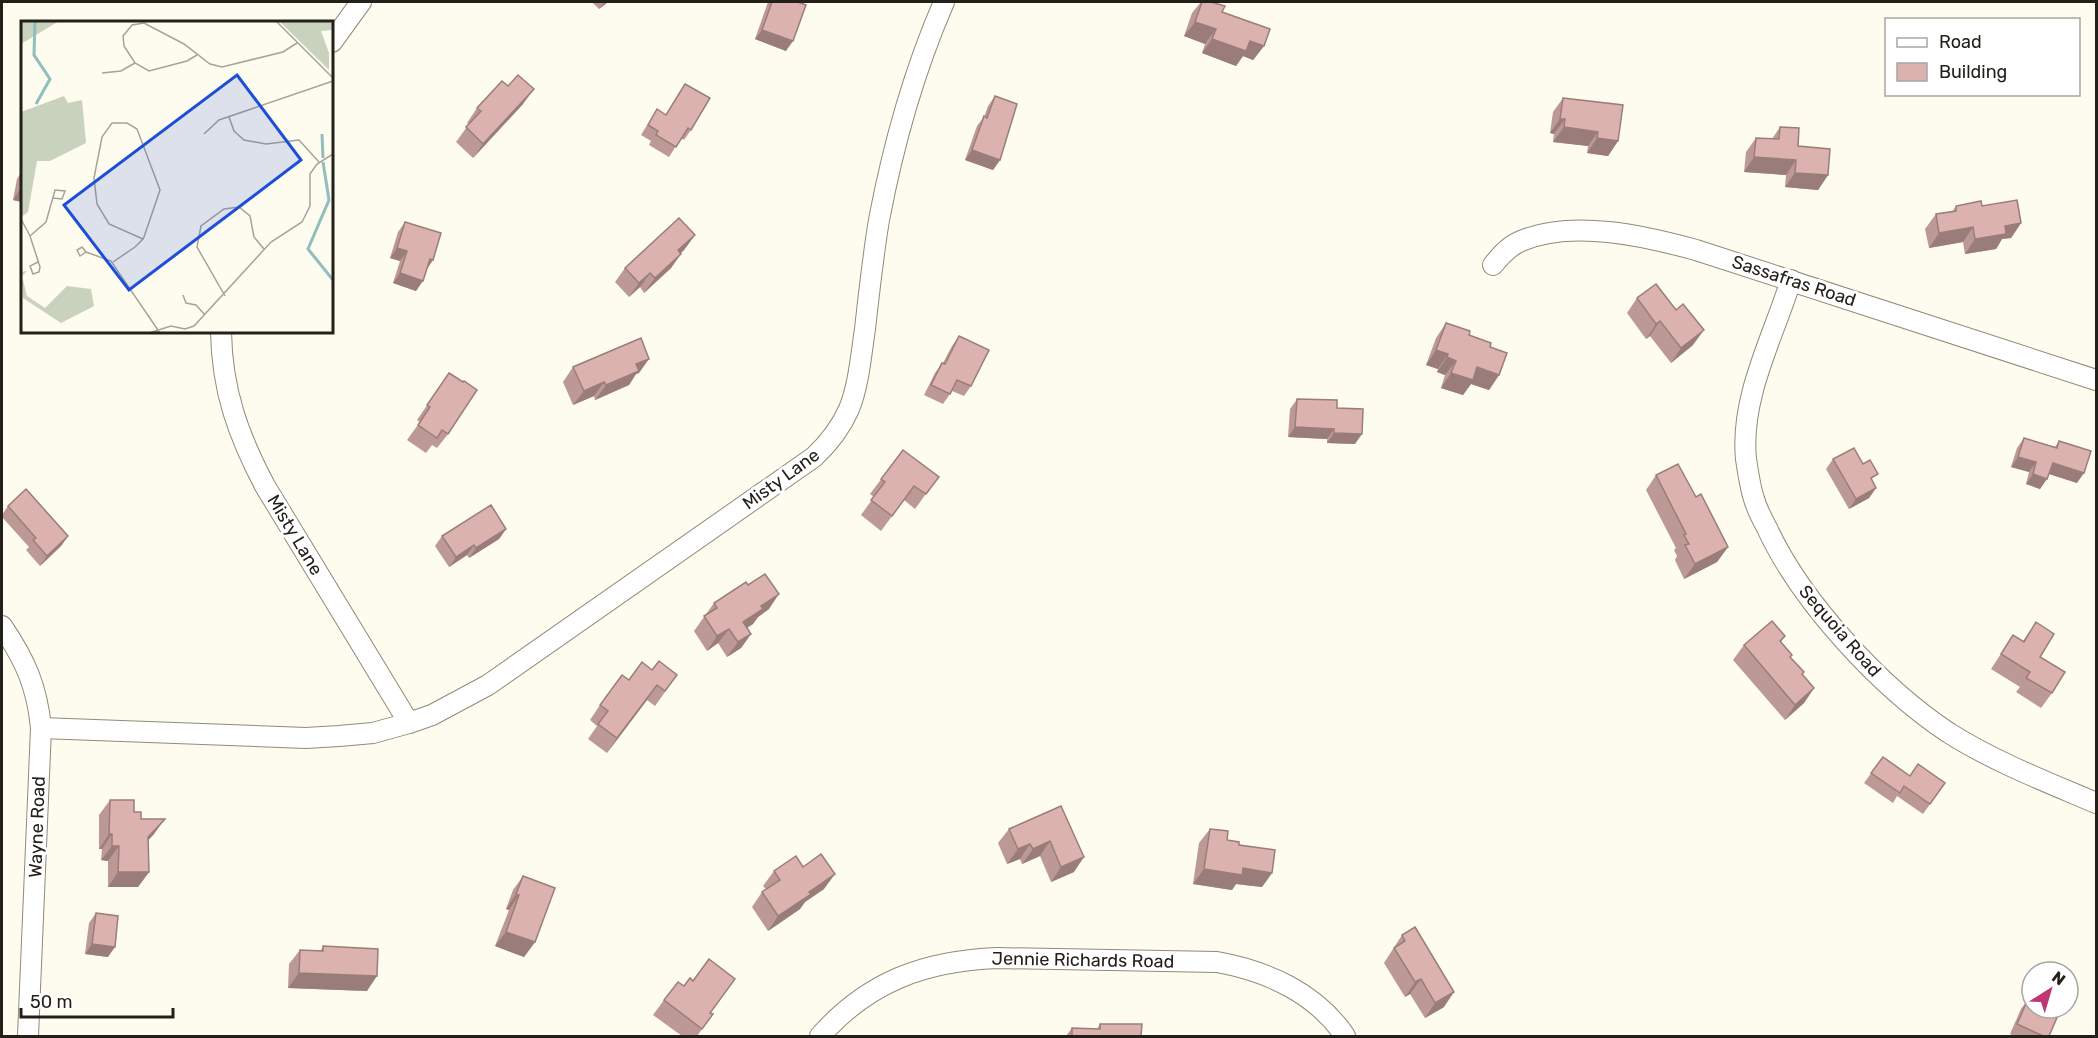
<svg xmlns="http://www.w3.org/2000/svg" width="2098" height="1038" font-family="Rubik,sans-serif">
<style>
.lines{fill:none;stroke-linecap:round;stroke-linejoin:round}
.minor-casing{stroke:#908b79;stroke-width:22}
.minor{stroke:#fff;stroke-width:20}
.wall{fill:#bd9996}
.shaded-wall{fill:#9a7d7a}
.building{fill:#dcb2ae;stroke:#9a7d7a;stroke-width:1.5}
.labels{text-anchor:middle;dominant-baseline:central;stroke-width:6;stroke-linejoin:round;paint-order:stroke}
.street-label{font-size:18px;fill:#222019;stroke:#fff}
.inset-river{fill:none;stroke:#8fbebe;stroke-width:3}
.inset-road{fill:none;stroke:#a6a399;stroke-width:1.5}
.view{fill:#1d4ed8;fill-opacity:0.15;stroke:#1d4ed8;stroke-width:3}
.inset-edge{fill:none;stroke:#222019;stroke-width:3}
</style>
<rect width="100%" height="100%" fill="#fefbef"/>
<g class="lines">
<!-- minor casing -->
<g class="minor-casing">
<g id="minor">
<polyline points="332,42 361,2"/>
<path d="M 1493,265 C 1501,255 1509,246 1521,241 C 1572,219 1645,236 1696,250 L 2096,380"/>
<path d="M 1791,280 C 1773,338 1740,397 1746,459 C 1748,472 1750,487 1754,499 C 1757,509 1762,519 1767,528 C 1801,602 1881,688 1949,733 C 1995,762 2047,782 2096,803"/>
<path d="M 221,332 C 222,390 238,435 265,486 L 409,723"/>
<path d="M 2,626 C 25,660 37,686 41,728 L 28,1036"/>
<path d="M 41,728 L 306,738 L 339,736 L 373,733 L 409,723 L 432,715 L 488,685 L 814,457 C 828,444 841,427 849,409 C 859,384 861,355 865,329 C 869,293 873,256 879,220 C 893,146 914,71 944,2"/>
<path d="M 820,1036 C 869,981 925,961 997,958 L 1217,962 C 1267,971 1316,993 1345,1036"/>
</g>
</g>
<!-- minor -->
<use href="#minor" class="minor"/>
</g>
<!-- wall -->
<g class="wall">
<polygon points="592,2 608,2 599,9"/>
<polygon points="768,2 798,2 786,51 755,39"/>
<polygon points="1201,2 1211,2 1222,12 1264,46 1253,60 1243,56 1236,66 1202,53 1205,44 1184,36 1192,13"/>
<polygon points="685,84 691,130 684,140 681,138 669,157 649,145 651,141 641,135 657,109 666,115"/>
<polygon points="995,96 1000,160 993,170 965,160 977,126 984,117 988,106"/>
<polygon points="1563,98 1618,141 1608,156 1587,153 1588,146 1553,142 1554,134 1550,133 1553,112"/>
<polygon points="523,104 473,158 456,142 469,124 467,123 477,108"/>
<polygon points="1780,127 1798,146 1828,175 1818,190 1785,187 1786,175 1744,172 1746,152 1756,138 1772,139"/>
<polygon points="22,171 22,202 13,200 17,179"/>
<polygon points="1956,206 2021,223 2011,238 2002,239 1996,249 1965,254 1963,242 1929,248 1925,229 1936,214 1952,212"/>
<polygon points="405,222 433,260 426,270 416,291 393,283 400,261 390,258 398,232"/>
<polygon points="695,235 684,250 681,253 671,268 644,293 640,287 629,297 615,282 625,268"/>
<polygon points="1637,298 1693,345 1671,363 1650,336 1646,339 1627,313"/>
<polygon points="1446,323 1490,347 1499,375 1489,390 1471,384 1463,395 1441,388 1445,375 1437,372 1438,369 1426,365 1436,338"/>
<polygon points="959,336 971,386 964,396 952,391 943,404 924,395 935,373 942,363 943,363 952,346"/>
<polygon points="573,367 639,373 636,374 629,385 595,400 594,396 573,405 563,382"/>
<polygon points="449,373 448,434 437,448 432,445 426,453 407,440 420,422 417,420"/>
<polygon points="1297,399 1337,408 1355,444 1327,443 1327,439 1288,437 1290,409"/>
<polygon points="2024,438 2055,447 2059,441 2077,483 2049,474 2040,489 2026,484 2029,472 2011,467 2017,448"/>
<polygon points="903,450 928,491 915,509 904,500 881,531 861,515 874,497 870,494"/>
<polygon points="1833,459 1863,464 1876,488 1869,498 1849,509 1826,469"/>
<polygon points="1656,475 1696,497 1728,547 1717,562 1684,579 1675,560 1677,556 1674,550 1676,548 1646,490"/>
<polygon points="8,506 68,536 61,546 40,566 26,550 29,547 2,517 2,515"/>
<polygon points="506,529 499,539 469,558 467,555 449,567 435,546 442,536"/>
<polygon points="714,603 769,609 758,617 753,624 747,627 751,634 741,648 727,657 718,643 707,651 694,631"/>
<polygon points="2036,622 2040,657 2052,693 2041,708 2016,692 2020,687 1991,669 2013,635 2023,641"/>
<polygon points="1785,636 1781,642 1802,675 1814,688 1804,703 1785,720 1733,660 1744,645"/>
<polygon points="652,670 677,675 655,706 647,700 607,753 588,739 597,726 590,720 600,705 629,680"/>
<polygon points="1883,757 1910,776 1945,783 1923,814 1897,796 1893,803 1864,783"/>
<polygon points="110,800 134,812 154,834 148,840 149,872 138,887 108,887 108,861 101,860 102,849 99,849 99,815"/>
<polygon points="1061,806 1074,872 1051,882 1040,856 1022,864 1020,859 1007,864 998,843 1009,829"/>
<polygon points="1210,829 1227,840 1239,845 1272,873 1262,887 1236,884 1232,890 1193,884 1199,843"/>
<polygon points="803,867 824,889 805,902 800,909 768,931 752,907 762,892 766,889 763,886 774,871"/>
<polygon points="523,876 535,942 524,957 495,946 509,910 506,909 513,890"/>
<polygon points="96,913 108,957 85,954 89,923"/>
<polygon points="1402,935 1444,1007 1425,1018 1410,994 1405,997 1384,963"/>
<polygon points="323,946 367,991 288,988 289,964 300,950 321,950"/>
<polygon points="2028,999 2049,1036 2014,1036 2010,1034 2021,1009"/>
<polygon points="664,1000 711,1013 713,1014 697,1036 682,1036 653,1015"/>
<polygon points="1100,1024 1141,1036 1066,1036 1072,1028 1097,1029"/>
</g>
<!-- shaded-wall -->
<g class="shaded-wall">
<polygon points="605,2 608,2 599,9"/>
<polygon points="1195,22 1216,29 1205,44 1184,36"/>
<polygon points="762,30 793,41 786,51 755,39"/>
<polygon points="1212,39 1250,41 1264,46 1253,60 1243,56 1236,66 1202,53"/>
<polygon points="534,89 523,104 473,158 483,144"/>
<polygon points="1560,119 1565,119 1554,134 1550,133"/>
<polygon points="1564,127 1598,132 1588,146 1553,142"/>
<polygon points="1597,138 1618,141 1608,156 1587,153"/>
<polygon points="972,150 1000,160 993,170 965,160"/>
<polygon points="1754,157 1796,160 1786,175 1744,172"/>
<polygon points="1795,173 1828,175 1818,190 1785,187"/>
<polygon points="22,186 22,202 13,200"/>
<polygon points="2021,223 2011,238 2002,239 1996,249 1965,254 1975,239 2005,226"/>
<polygon points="1973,227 1963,242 1929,248 1939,233"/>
<polygon points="695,235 684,250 668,265 678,250"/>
<polygon points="397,248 407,251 400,261 390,258"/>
<polygon points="681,254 671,268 644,293 655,278"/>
<polygon points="430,259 433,260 426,270"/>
<polygon points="400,273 423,281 416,291 393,283"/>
<polygon points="650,273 640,287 629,297 639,283"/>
<polygon points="1660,321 1650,336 1646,339 1656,324"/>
<polygon points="1704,330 1693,345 1671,363 1681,348"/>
<polygon points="1436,350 1448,354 1438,369 1426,365"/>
<polygon points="1447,357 1456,361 1445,375 1437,372"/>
<polygon points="649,359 639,373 636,374 629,385 595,400 606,385 636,364"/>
<polygon points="1477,367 1499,375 1489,390 1471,384 1463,395 1441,388 1451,373"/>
<polygon points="604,382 594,396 573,405 584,391"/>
<polygon points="1295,427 1334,429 1327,439 1288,437"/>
<polygon points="1334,433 1362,434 1355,444 1327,443"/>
<polygon points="2018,457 2036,462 2029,472 2011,467"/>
<polygon points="2053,463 2084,473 2077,483 2046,473"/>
<polygon points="2033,474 2047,479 2040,489 2026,484"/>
<polygon points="1876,488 1869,498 1849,509 1856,499"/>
<polygon points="506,529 499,539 469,558 476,548"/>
<polygon points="68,536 61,546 40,566 47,556"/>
<polygon points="474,545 467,555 449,567 456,557"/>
<polygon points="1728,547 1717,562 1684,579 1695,564"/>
<polygon points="779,594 769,609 758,617 753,624 733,637 743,622 761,606"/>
<polygon points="729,629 718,643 707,651 717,636"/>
<polygon points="751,634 741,648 727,657 738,642"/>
<polygon points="657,685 647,700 607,753 617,738"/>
<polygon points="1814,688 1804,703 1785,720 1795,705"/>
<polygon points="165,819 154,834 138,851 148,837"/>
<polygon points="109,834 112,834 102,849 99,849"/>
<polygon points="1050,841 1040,856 1022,864 1033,849"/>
<polygon points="1030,844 1020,859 1007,864 1018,849"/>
<polygon points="112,846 119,846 108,861 101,860"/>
<polygon points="1084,857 1074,872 1051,882 1061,867"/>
<polygon points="1243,868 1272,873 1262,887 1236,884 1232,890 1193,884 1204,869"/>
<polygon points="118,872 149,872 138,887 108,887"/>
<polygon points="835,874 824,889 805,902 800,909 768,931 778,916 809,892"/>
<polygon points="516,894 519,895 509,910 506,909"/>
<polygon points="506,932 535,942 524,957 495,946"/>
<polygon points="92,944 115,947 108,957 85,954"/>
<polygon points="299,973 377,976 367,991 288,988"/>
<polygon points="1421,979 1410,994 1405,997 1415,982"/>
<polygon points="1454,992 1444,1007 1425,1018 1435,1003"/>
</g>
<!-- building -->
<g class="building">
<polygon points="772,2 798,2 806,5 793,41 762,30"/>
<polygon points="1202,2 1211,2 1225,6 1222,12 1270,29 1264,46 1250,41 1246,51 1212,39 1216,29 1195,22"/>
<polygon points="518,75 534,89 483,144 466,127 481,111 477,108 502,81 508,86"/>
<polygon points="685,84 710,98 691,130 688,128 676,147 656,135 658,131 648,125 657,109 666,115"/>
<polygon points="995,96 1017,104 1000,160 972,150 984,116 987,118"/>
<polygon points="1563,98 1623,105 1618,141 1597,138 1598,132 1564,127 1565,119 1560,119"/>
<polygon points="1780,127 1799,128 1798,146 1830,149 1828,175 1795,173 1796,160 1754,157 1756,138 1779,139"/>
<polygon points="2017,200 2021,223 2005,226 2006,234 1975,239 1973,227 1939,233 1936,214 1956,211 1956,206 1981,201 1982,206"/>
<polygon points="679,218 695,235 678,250 681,254 655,278 650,273 639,283 625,268"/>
<polygon points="405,222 441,233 433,260 430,259 423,281 400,273 407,251 397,248"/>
<polygon points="1656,284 1676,310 1683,304 1704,330 1681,348 1660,321 1656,324 1637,298"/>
<polygon points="1446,323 1470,331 1469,335 1491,343 1490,347 1507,353 1499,375 1477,367 1473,380 1451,373 1456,361 1447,357 1448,354 1436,350"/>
<polygon points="959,336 989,350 971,386 957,380 950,394 931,385 942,363 945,364"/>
<polygon points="641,338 649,359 636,364 639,371 606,385 604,382 584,391 573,367"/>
<polygon points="449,373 463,382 464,381 477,390 448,434 442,430 437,438 418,425 430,407 427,405"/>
<polygon points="1297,399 1337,400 1337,408 1363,409 1362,434 1334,433 1334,429 1295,427"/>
<polygon points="2024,438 2057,448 2059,441 2091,451 2084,473 2053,463 2047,479 2033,474 2036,462 2018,457"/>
<polygon points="1854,448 1863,464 1870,460 1878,474 1871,478 1876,488 1856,499 1833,459"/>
<polygon points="903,450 939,477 926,494 914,486 892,516 871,500 885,482 881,479"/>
<polygon points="1678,464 1696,497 1701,494 1728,547 1695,564 1685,545 1689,544 1684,535 1686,534 1656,475"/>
<polygon points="26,489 68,536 47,556 33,540 36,538 8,506"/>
<polygon points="491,505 506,529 476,548 474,545 456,557 442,536"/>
<polygon points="765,574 779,594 761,606 763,609 743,622 751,634 738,642 729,629 717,636 704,616 717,608 714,603 746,582 748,585"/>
<polygon points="1772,621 1785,636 1780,641 1792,655 1790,657 1804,672 1802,674 1814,688 1795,705 1744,645"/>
<polygon points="2036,622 2054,634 2040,657 2065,672 2052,693 2026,678 2030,672 2001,654 2013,635 2024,642"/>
<polygon points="659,661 677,675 665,691 657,685 617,738 598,724 608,711 600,705 622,675 629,680 642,662 652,670"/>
<polygon points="1883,757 1910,776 1918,764 1945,783 1930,804 1904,786 1900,793 1871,773"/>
<polygon points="110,800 134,800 134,812 141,812 141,819 165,819 148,837 149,872 118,872 119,846 112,846 112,834 109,834"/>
<polygon points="1061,806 1084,857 1061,867 1050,841 1033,849 1030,844 1018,849 1009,829"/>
<polygon points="1210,829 1228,831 1227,840 1239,842 1239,845 1275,850 1272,873 1243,868 1242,875 1204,869"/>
<polygon points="821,854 835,874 809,892 811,894 778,916 762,892 780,880 774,871 796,856 803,867"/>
<polygon points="523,876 555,888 535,942 506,932 519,895 516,894"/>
<polygon points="96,913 118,916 115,947 92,944"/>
<polygon points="1415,927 1454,992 1435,1003 1421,979 1415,982 1394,948 1405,941 1402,935"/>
<polygon points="323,946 378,949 377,976 299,973 300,950 323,951"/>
<polygon points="709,959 735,979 710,1013 713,1014 702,1029 664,1000 678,982 684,986 690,978 693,981"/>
<polygon points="2028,999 2032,1001 2032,1008 2048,1008 2059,1013 2049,1036 2043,1036 2017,1024"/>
<polygon points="1100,1024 1142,1024 1141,1036 1072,1036 1072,1028 1100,1029"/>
</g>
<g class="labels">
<!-- street labels -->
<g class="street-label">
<text transform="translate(1794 281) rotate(18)">Sassafras Road</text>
<text transform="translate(781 479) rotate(-36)">Misty Lane</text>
<text transform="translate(295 535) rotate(59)">Misty Lane</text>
<text transform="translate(1840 631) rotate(49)">Sequoia Road</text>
<text transform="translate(37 827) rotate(-88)">Wayne Road</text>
<text transform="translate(1083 960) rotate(1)">Jennie Richards Road</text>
</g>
</g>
<!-- overview -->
<g transform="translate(21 21)">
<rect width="312" height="312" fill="#fefbef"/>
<path d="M 0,0 L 38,0 L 0,23 ZM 258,0 L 312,0 L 312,9 L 300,10 L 308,32 L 308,49 ZM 43,75 L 47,82 L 61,79 L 65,122 L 29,140 L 16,140 L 7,191 L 0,196 L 0,91 ZM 6,250 L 1,255 L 6,275 L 24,287 L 46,265 L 70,268 L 73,285 L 40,302 L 2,277 L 0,251 Z" fill="#c9d2bc"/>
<path class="inset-river" d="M 14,0 L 13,34 L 29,58 L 15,83M 301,113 L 302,137M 302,141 L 308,179 L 287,228 L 312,259"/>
<path class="inset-road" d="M 255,0 L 312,57M 176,34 L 166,40 L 128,50 L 114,42 L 103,25 L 102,15 L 111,4 L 123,2 L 163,23 L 189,43 L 201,46 L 262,31 L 276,22M 81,52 L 100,50 L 114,42M 208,96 L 213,110 L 223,119 L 245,123 L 278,119 L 298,141M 183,113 L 198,99 L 312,60M 0,198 L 9,215 L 19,246 L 18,251 L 12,253 L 9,245 L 17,241M 9,215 L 25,201 L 34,169 L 44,170 L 41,178 L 32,177M 65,231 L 59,235 L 56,229 L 61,226 L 65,231 L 90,240 L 139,312M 92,241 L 114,226 L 122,218 L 123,216 L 139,169 L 116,108 L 106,102 L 91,102 L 81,116 L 73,157 L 76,183 L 88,203 L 122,218M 162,274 L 165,282 L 175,284 L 184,294M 204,275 L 176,226 L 180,205 L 203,188 L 218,186 L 229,195 L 233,216 L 243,228M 128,312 L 150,305 L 164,308 L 173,305 L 250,221 L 281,201 L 289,185 L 289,153 L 296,143 L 312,133"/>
<path class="view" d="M 216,54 L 280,139 L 108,269 L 43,184 Z"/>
<rect width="312" height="312" class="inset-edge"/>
</g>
<!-- border -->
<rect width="2098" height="1038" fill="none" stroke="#222019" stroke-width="6"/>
<!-- legend -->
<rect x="1885" y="18" width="195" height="78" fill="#ffffff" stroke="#a7a6a3" stroke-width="1.5"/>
<rect x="1897" y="38" width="30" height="9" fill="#ffffff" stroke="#a7a6a3" stroke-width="1.5"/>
<text x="1939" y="48" font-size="18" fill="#222019">Road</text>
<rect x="1897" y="63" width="30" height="18" fill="#dcb2ae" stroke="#a7a6a3" stroke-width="1.5"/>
<text x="1939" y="78" font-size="18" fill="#222019">Building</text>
<!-- north arrow -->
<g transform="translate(2050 990) rotate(37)"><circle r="28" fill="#ffffff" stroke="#a7a6a3" stroke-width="1.5"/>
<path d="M0-4.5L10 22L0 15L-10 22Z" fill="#be3674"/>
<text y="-9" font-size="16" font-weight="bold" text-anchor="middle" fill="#222019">N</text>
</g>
<!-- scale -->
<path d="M21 1008v9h152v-9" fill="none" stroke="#222019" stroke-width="3"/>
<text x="30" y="1008" font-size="18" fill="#222019" stroke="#ffffff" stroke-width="4.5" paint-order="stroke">50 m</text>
</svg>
